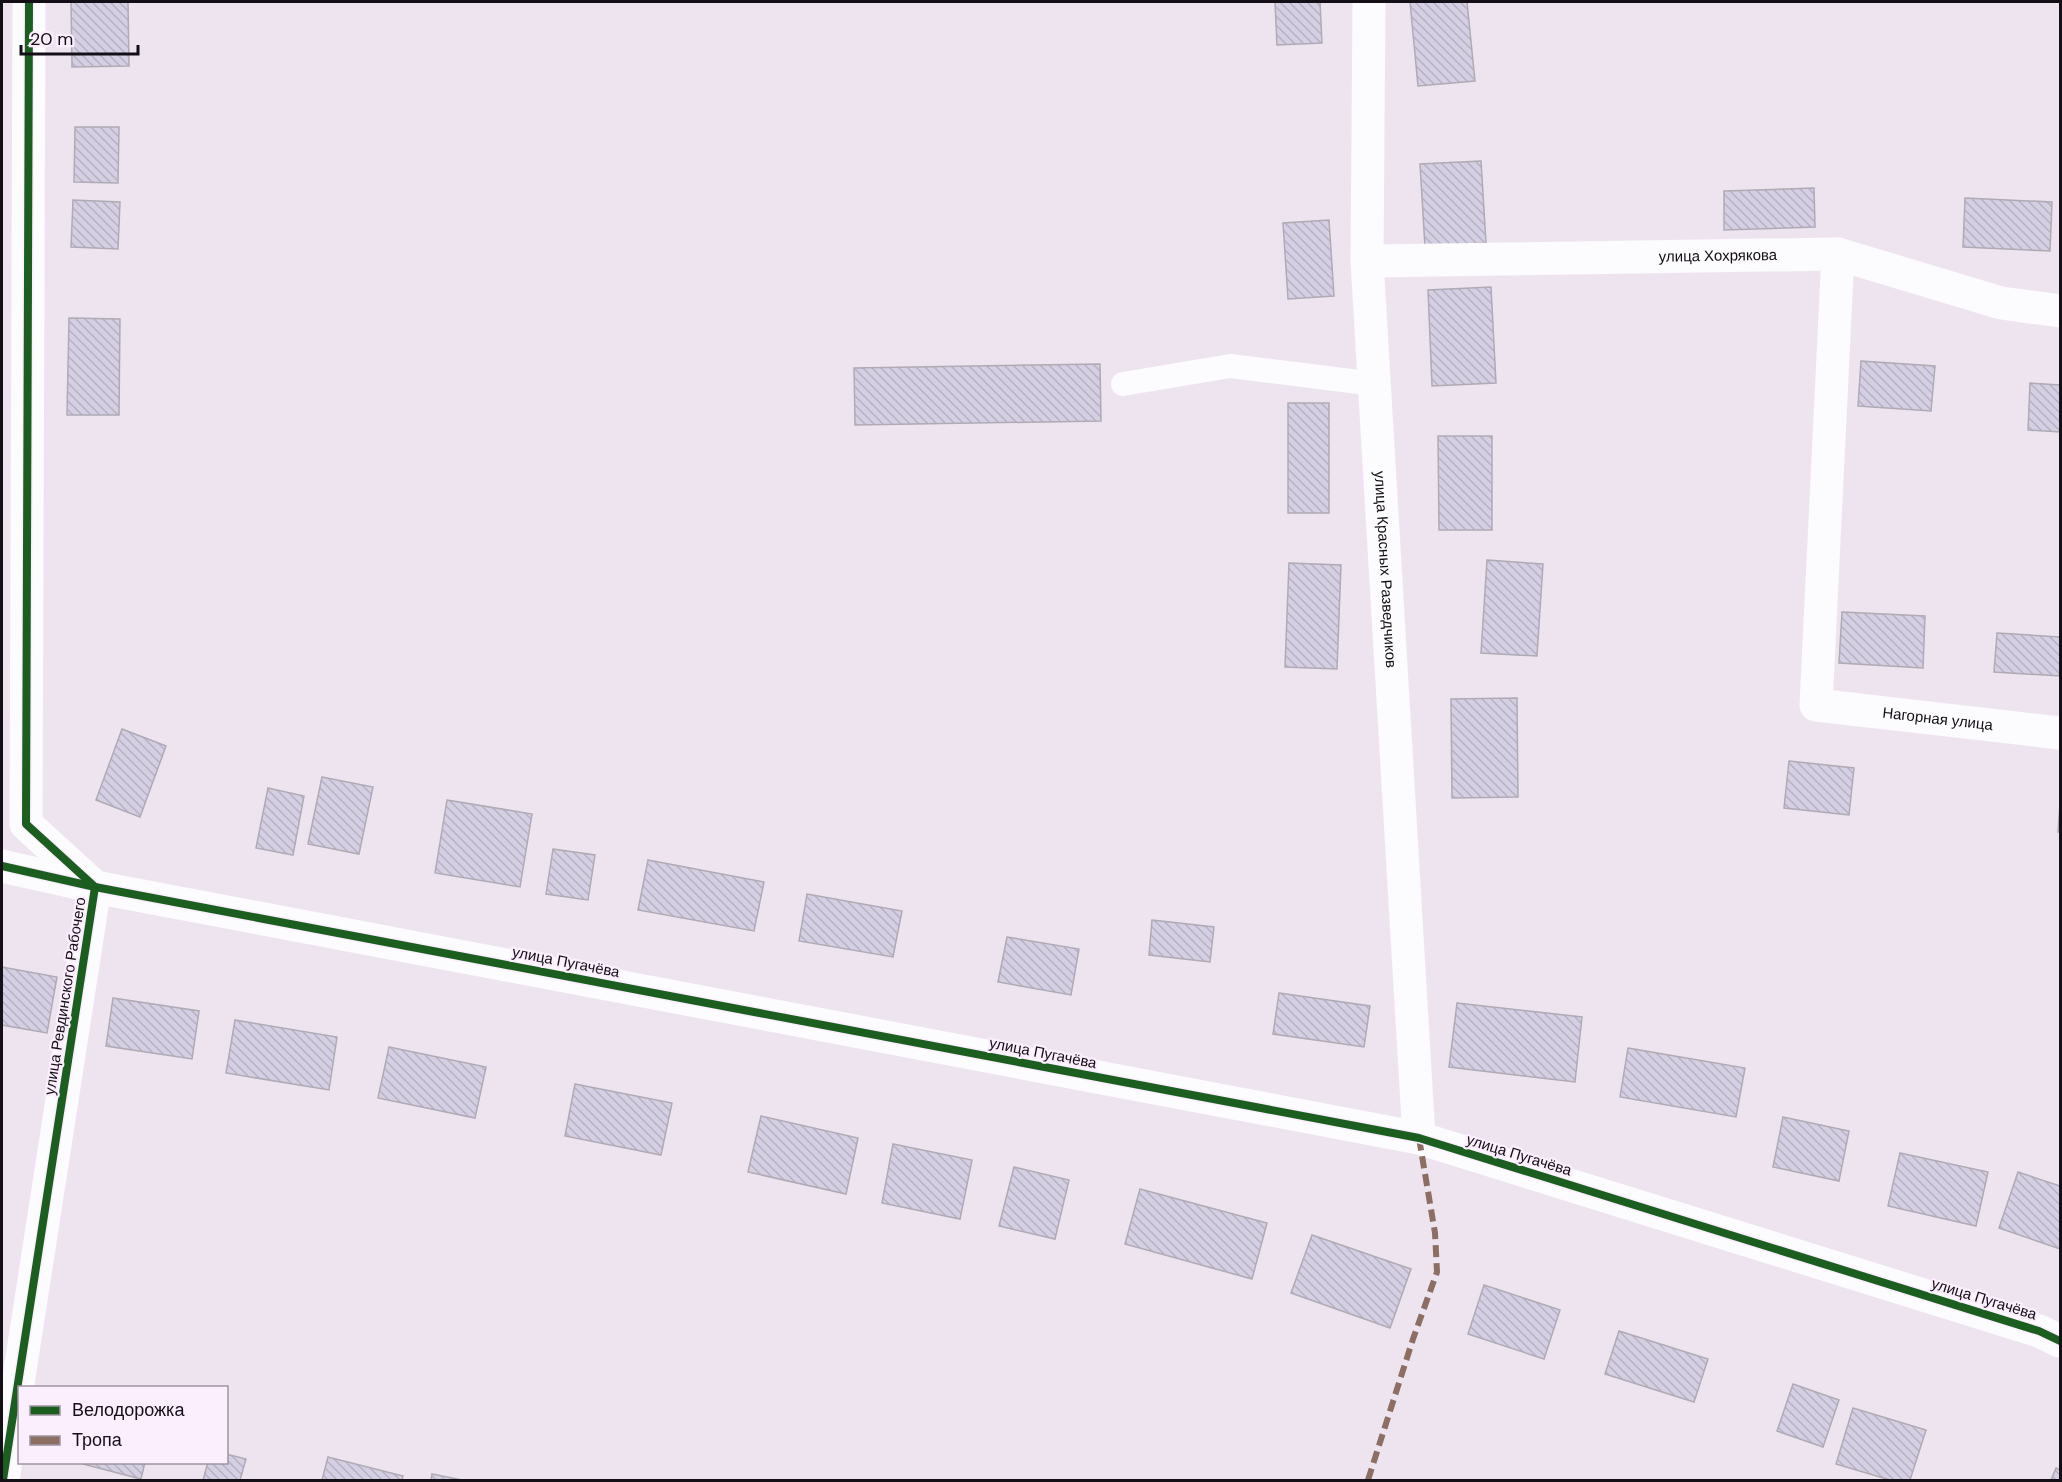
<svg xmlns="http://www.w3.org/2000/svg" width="2062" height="1482" font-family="'DM Sans',sans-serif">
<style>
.building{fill:url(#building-back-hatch);stroke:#afaab4;stroke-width:1.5}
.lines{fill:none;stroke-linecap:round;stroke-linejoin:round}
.lane{stroke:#fcfbfd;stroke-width:24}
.street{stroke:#fcfbfd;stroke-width:33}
.quiet{stroke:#8d6e63;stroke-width:6;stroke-dasharray:12 6;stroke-linecap:butt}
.cycleway-casing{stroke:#fbeefd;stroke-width:11}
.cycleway{stroke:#1b5e20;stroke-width:8}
.labels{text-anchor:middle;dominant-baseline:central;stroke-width:4.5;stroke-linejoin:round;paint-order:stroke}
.street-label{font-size:15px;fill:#140e16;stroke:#fbeefd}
</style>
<defs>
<pattern id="building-back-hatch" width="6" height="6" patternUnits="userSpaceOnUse" patternTransform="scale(1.5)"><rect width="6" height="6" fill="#d5cfe3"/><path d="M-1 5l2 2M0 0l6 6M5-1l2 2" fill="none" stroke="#b6b1c2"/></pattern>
</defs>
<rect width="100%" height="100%" fill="#eee4f0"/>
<!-- building -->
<g class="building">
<polygon points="71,2 128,2 129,66 72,67"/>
<polygon points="1275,2 1320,2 1322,43 1277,45"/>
<polygon points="1410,2 1467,2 1475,81 1418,86"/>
<polygon points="75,127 119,127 118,183 74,182"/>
<polygon points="1481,161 1486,243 1425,247 1420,164"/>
<polygon points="1814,188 1815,227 1724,230 1724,191"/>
<polygon points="1965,198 2052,202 2050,251 1963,247"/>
<polygon points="73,200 120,202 118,249 71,247"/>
<polygon points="1329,220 1334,296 1288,299 1283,223"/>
<polygon points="1491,287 1496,383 1432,386 1428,290"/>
<polygon points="69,318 120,319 119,415 67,415"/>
<polygon points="1861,361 1935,366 1931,411 1858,406"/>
<polygon points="1100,364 1101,421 855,425 854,368"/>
<polygon points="2030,383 2060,385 2060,432 2028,430"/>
<rect x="1288" y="403" width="41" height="110"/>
<polygon points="1438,436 1492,436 1492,530 1439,530"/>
<polygon points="1487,560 1543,564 1537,656 1481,653"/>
<polygon points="1289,563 1341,565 1337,669 1285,667"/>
<polygon points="1842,612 1925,616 1923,668 1839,663"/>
<polygon points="1997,633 2060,637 2060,676 1994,672"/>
<polygon points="1517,698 1518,797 1452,798 1451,699"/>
<polygon points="122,729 166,746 140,817 96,800"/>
<polygon points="1789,761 1854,768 1849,815 1784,808"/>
<polygon points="322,777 373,787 359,854 308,844"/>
<polygon points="268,788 304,796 293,855 256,848"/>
<polygon points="447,800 532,814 520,887 435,873"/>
<polygon points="2060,804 2060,832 2058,832"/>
<polygon points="553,849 595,855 588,900 546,894"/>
<polygon points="648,860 764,882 754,931 638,910"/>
<polygon points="807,894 902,911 893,957 799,941"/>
<polygon points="1152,920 1214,927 1210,962 1149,955"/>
<polygon points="1007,937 1079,949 1071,995 998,982"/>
<polygon points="2,967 57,977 47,1033 2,1025"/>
<polygon points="1279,993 1370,1006 1364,1047 1273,1034"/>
<polygon points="113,998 199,1011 192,1059 106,1046"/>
<polygon points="1457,1003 1582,1017 1575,1082 1449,1067"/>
<polygon points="235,1020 337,1037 329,1090 226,1073"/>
<polygon points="389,1047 486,1067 475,1118 378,1098"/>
<polygon points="1628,1048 1745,1068 1736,1117 1620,1097"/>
<polygon points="575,1084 672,1103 661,1155 565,1136"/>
<polygon points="761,1116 858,1138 846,1194 748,1172"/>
<polygon points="1783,1117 1849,1131 1839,1181 1773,1167"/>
<polygon points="893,1144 972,1160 960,1219 882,1203"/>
<polygon points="1900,1153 1988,1172 1976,1226 1888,1206"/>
<polygon points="1014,1167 1069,1180 1055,1239 999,1226"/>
<polygon points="2018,1172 2060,1186 2060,1249 1999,1228"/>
<polygon points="1140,1189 1267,1223 1252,1279 1125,1244"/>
<polygon points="1312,1235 1411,1269 1390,1328 1291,1293"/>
<polygon points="1484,1285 1560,1310 1544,1359 1468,1334"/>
<polygon points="1619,1331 1708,1359 1694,1402 1605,1374"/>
<polygon points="1793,1384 1839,1400 1823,1447 1777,1431"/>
<polygon points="1853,1408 1926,1430 1910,1480 1890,1480 1836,1464"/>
<polygon points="226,1454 246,1459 240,1480 203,1480 208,1462 226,1462"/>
<polygon points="328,1457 403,1476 402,1480 322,1480"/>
<polygon points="84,1462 145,1462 141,1479 83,1464"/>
<polygon points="2056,1468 2060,1470 2060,1480 2051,1480"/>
<polygon points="432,1474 462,1480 431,1480"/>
</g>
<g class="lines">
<!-- lane -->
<polyline class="lane" points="1123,384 1230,366 1375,384"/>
<!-- street -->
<g class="street">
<path id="s1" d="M 1369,2 L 1367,261 L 1419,1138"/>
<path id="s2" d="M 1838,254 L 1816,705 L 2060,733"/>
<path id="s3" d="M 1367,261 L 1838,254 L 2001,303 L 2060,311"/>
<polyline points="2,866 95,887 1419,1138 2039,1331 2060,1341"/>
<polyline points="3,1480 95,887 26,824 29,2"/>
</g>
<!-- quiet -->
<polyline class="quiet" points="1368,1480 1413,1339 1437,1272 1435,1233 1419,1138"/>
<!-- cycleway casing -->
<g class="cycleway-casing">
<g id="cycleway">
<polyline points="2,866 95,887 1419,1138 2039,1331 2060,1341"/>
<polyline points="3,1480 95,887 26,824 29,2"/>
</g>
</g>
<!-- cycleway -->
<use href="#cycleway" class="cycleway"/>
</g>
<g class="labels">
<!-- street labels -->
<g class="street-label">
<text stroke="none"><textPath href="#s3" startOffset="351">улица Хохрякова</textPath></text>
<text stroke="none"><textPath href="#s1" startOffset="568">улица Красных Разведчиков</textPath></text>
<text stroke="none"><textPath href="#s2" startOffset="574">Нагорная улица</textPath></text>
<text transform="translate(566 962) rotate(11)">улица Пугачёва</text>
<text transform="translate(65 996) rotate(-81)">улица Ревдинского Рабочего</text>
<text transform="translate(1043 1053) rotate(11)">улица Пугачёва</text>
<text transform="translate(1519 1155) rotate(17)">улица Пугачёва</text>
<text transform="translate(1984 1299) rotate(17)">улица Пугачёва</text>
</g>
</g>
<!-- border -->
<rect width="2062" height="1482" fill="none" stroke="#140e16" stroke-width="6"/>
<!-- legend -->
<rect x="18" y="1386" width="210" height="78" fill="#fbeefd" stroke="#9f94a1" stroke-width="1.5"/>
<rect x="30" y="1406" width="30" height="9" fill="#1b5e20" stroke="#9f94a1" stroke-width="1.5"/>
<text x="72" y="1416" font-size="18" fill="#140e16">Велодорожка</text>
<rect x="30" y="1436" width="30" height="9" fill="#8d6e63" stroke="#9f94a1" stroke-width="1.5"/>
<text x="72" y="1446" font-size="18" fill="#140e16">Тропа</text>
<!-- scale -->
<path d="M21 45v9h117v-9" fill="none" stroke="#140e16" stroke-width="3"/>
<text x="30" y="45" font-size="18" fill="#140e16" stroke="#fbeefd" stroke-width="4.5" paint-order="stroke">20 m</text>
</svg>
